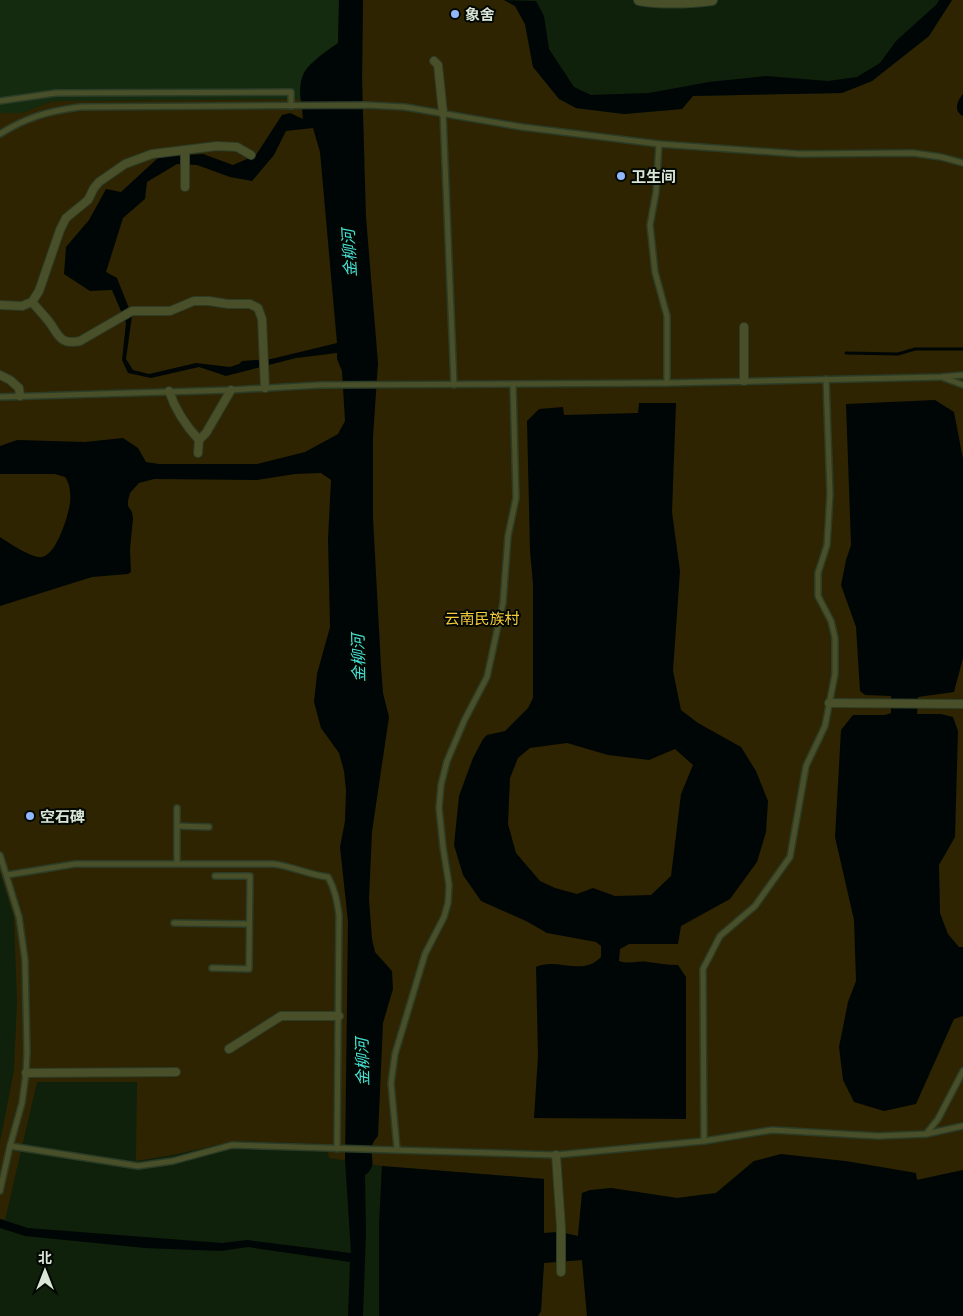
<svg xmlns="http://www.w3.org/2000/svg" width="963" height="1316" font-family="'PT Sans','Noto Sans SC',sans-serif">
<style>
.built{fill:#152b10}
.green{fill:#2f2401}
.water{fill:#000605;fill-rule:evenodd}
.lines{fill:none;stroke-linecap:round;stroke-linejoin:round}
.stream{stroke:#000605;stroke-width:3}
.service-casing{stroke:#2b3c27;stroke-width:8}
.pedestrian-casing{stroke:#2b3c27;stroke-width:10}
.minor-casing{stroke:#2b3c27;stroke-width:12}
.service{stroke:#494f29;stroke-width:5}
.pedestrian{stroke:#494f29;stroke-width:8}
.minor{stroke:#494f29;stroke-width:10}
.poi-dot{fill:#91b8fd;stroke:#030802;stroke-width:2}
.labels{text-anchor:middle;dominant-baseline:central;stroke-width:4;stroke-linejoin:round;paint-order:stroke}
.poi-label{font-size:15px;font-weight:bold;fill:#d9e5d6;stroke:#030802;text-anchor:start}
.park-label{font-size:15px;fill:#f7cb3b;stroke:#030802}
.water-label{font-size:16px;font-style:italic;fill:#47e1d6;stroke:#030802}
</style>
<rect width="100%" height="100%" fill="#0f210b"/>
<!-- built -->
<polygon class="built" points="0,0 339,0 338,43 318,58 300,93 301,99 61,101 50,102 22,113 0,113"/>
<!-- green -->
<g class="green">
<polygon points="363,0 504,0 515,6 525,24 533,67 576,108 624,114 682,109 692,96 842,93 872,81 929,36 952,0 963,0 963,1170 916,1180 916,1173 845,1161 754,1161 716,1193 677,1198 611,1188 582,1193 578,1236 559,1232 544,1233 544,1179 382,1166 329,1158 326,1144 235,1141 173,1155 136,1161 137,1082 37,1082 5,1220 0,1219 0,1142 14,1070 17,1002 14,918 0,872 0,113 22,113 50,102 61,101 301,99 362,97"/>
<polygon points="582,1260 587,1316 538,1316 541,1310 544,1262"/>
</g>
<!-- water -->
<g class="water">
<path d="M 339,0 L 363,0 L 362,78 L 366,217 L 378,363 L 373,437 L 373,518 L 381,666 L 383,693 L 389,717 L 372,832 L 369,899 L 372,939 L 375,952 L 392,971 L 393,989 L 383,1023 L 378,1136 C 376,1138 374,1141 373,1143 C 368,1157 379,1165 365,1175 L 366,1233 L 363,1316 L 348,1316 L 350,1262 L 248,1247 L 221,1251 L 145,1248 L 25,1236 L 0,1228 L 0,1219 L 28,1228 L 222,1243 L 247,1240 L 351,1253 L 345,1160 L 348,922 L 340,847 L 345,821 L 346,790 L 344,771 L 339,753 L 321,728 L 314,702 L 317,674 L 330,627 L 328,539 L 331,480 L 321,473 L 295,474 L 257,480 L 154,479 L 139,483 L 130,493 L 128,501 L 128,506 L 132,512 L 133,519 L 130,549 L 131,572 L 128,574 L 92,577 L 0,606 L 0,537 C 9,543 31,558 42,557 C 57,554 68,516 70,503 C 71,494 70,484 65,477 L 55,474 L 0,474 L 0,446 L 17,440 L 85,442 L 123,438 L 138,448 L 146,462 L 159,464 L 257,464 L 305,452 L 338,434 L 345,421 L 342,371 L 337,359 L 337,353 L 296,358 L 226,376 L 199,367 L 151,378 L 128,373 L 122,360 L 126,323 L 112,290 L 90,291 L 64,274 L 66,247 L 89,220 L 106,189 L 121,192 L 159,157 L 203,154 L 233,165 L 256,155 L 282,115 L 290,113 L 303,119 C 302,105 297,89 303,75 C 307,64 328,50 338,43 ZM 313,128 L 320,152 L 337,343 L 271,359 L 242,361 L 239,364 L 230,367 L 196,363 L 149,374 L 133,370 L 126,359 L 132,316 L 117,278 L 106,272 L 123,218 L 145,199 L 147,182 L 177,164 L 197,165 L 230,177 L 252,181 L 274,155 L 286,131 Z"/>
<polygon points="504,0 536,1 544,16 549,49 574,87 591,95 649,93 709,82 766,76 828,81 857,77 880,63 896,41 937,4 939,0 952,0 929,36 872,81 842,93 693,96 682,109 624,114 576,108 559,99 533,67 525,24 515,6"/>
<path d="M 963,94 L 963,116 C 953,111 957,101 963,94 Z"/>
<polygon points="935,400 954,412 963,459 963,658 954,692 918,697 917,714 941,714 953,717 958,731 955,837 939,865 940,913 948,934 959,947 963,947 963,1016 954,1019 916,1104 884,1111 854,1102 843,1080 839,1047 848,1002 856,981 854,920 835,837 841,730 853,715 885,715 891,713 891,696 865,695 860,691 856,627 841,585 846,560 851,545 846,404"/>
<path d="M 639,403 L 676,403 L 672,512 L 680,571 L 673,671 L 681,710 L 698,723 L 741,747 L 756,771 L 768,801 L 766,832 L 757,862 L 730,899 L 681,926 L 678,944 L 629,944 L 620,949 L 619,961 C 629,965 638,960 648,962 C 658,963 667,965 678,965 L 686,977 L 686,1119 L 534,1118 L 538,1056 L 536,967 C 557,957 582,977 601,957 L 601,946 L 596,942 L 547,933 L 526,921 L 481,901 L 463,875 L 454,845 L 459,796 L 473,758 L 483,739 L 487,735 L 505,731 L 528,708 L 533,698 L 533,584 L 530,551 L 527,421 L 539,409 L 563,407 L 564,415 L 638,413 ZM 567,743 L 608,755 L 649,760 L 675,749 L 693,765 L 681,794 L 671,876 L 651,895 L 615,896 L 593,888 L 577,894 L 555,888 L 540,881 L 516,853 L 508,824 L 510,778 L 518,758 L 530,748 Z"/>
<polygon points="781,1154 845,1161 916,1173 917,1180 963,1170 963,1316 587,1316 582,1260 544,1263 541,1311 538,1316 379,1316 379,1224 382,1166 544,1179 544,1233 559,1232 578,1236 582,1193 590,1190 611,1188 677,1198 716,1193 754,1161"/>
</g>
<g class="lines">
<!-- stream -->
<polyline class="stream" points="846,353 898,354 915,349 963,349"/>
<!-- service casing -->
<g class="service-casing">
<g id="service">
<polyline points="0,101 56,93 291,92 291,106"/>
<polyline points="443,113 454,385"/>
<path d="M 0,134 C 27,117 49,111 80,107 L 367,105 L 405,107 L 522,127 L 659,144 L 800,154 L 913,153 L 941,157 L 963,163"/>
<polyline points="659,144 656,192 650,225 655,272 667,316 667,383"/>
<polyline points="944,378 963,385"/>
<polyline points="0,397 231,390 320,385 667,383 941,377 963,375"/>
<polyline points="177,826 209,827"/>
<polyline points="0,855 19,917 25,960 27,1052 26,1073 22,1103 10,1146 0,1191"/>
<polyline points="177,864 177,808"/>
<path d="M 7,875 L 75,864 L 273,864 C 292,866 309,875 328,877 C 335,889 337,901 339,915 L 337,1149"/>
<polyline points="174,923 249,924"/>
<polyline points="212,968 249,969 250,876 215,876"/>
<polyline points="926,1134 938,1119 963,1071"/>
<polyline points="704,1141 703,969 720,936 755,906 790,857 806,766 825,726 835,674 835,638 831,621 818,596 818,573 827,545 830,494 826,379"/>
<polyline points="10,1146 138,1166 173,1161 232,1145 556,1155 704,1141 772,1130 878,1136 926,1134 963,1126"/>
<polyline points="397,1149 391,1083 395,1054 425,954 444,917 448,903 449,885 443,847 439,808 441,785 447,761 465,719 487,677 503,603 508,536 516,498 513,384"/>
</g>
</g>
<!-- pedestrian casing -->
<g class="pedestrian-casing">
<g id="pedestrian">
<polyline points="434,61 438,65 443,113"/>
<polyline points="185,151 185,187"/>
<path d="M 32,302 C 37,308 41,312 46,318 C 58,331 57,346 80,341 L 132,311 L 170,311 L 194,301 L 209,301 L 228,304 L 250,304 L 258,308 L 262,319 L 265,388"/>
<polyline points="0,305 22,306 32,302 39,291 60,230 66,218 88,200 94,188 99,182 125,164 152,154 217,146 237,147 251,155"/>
<polyline points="0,375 10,380 19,388 20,396"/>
<polyline points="744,381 744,327"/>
<path d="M 169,391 C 175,409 186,426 199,440 L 206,433 L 231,390"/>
<polyline points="198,453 199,440"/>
<polyline points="829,703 963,704"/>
<polyline points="229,1049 281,1016 339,1016"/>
<polyline points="26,1073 176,1072"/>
<polyline points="556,1155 561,1227 561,1272"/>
</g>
</g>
<!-- minor casing -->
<g class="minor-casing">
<path id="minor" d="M 639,0 C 663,4 688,3 712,0"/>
</g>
<!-- service -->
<use href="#service" class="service"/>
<!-- pedestrian -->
<use href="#pedestrian" class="pedestrian"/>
<!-- minor -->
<use href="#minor" class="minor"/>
</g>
<!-- markers -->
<g class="poi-dot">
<circle cx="455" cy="14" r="5"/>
<circle cx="621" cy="176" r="5"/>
<circle cx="30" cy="816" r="5"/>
</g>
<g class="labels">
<!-- poi labels -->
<g class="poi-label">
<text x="465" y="14">象舍</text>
<text x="631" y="176">卫生间</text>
<text x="40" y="816">空石碑</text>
</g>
<!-- park labels -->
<g class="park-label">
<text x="482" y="618">云南民族村</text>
</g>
<!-- water labels -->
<g class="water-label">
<text transform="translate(349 253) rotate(-93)">金柳河</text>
<text transform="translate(358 658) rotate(-91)">金柳河</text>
<text transform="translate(362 1062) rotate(-91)">金柳河</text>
</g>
</g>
<!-- north arrow -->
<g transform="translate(45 1271)" stroke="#030802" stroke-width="4" paint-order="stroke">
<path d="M0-4L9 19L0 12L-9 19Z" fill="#d9e5d6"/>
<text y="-8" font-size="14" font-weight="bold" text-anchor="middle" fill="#d9e5d6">北</text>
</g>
</svg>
